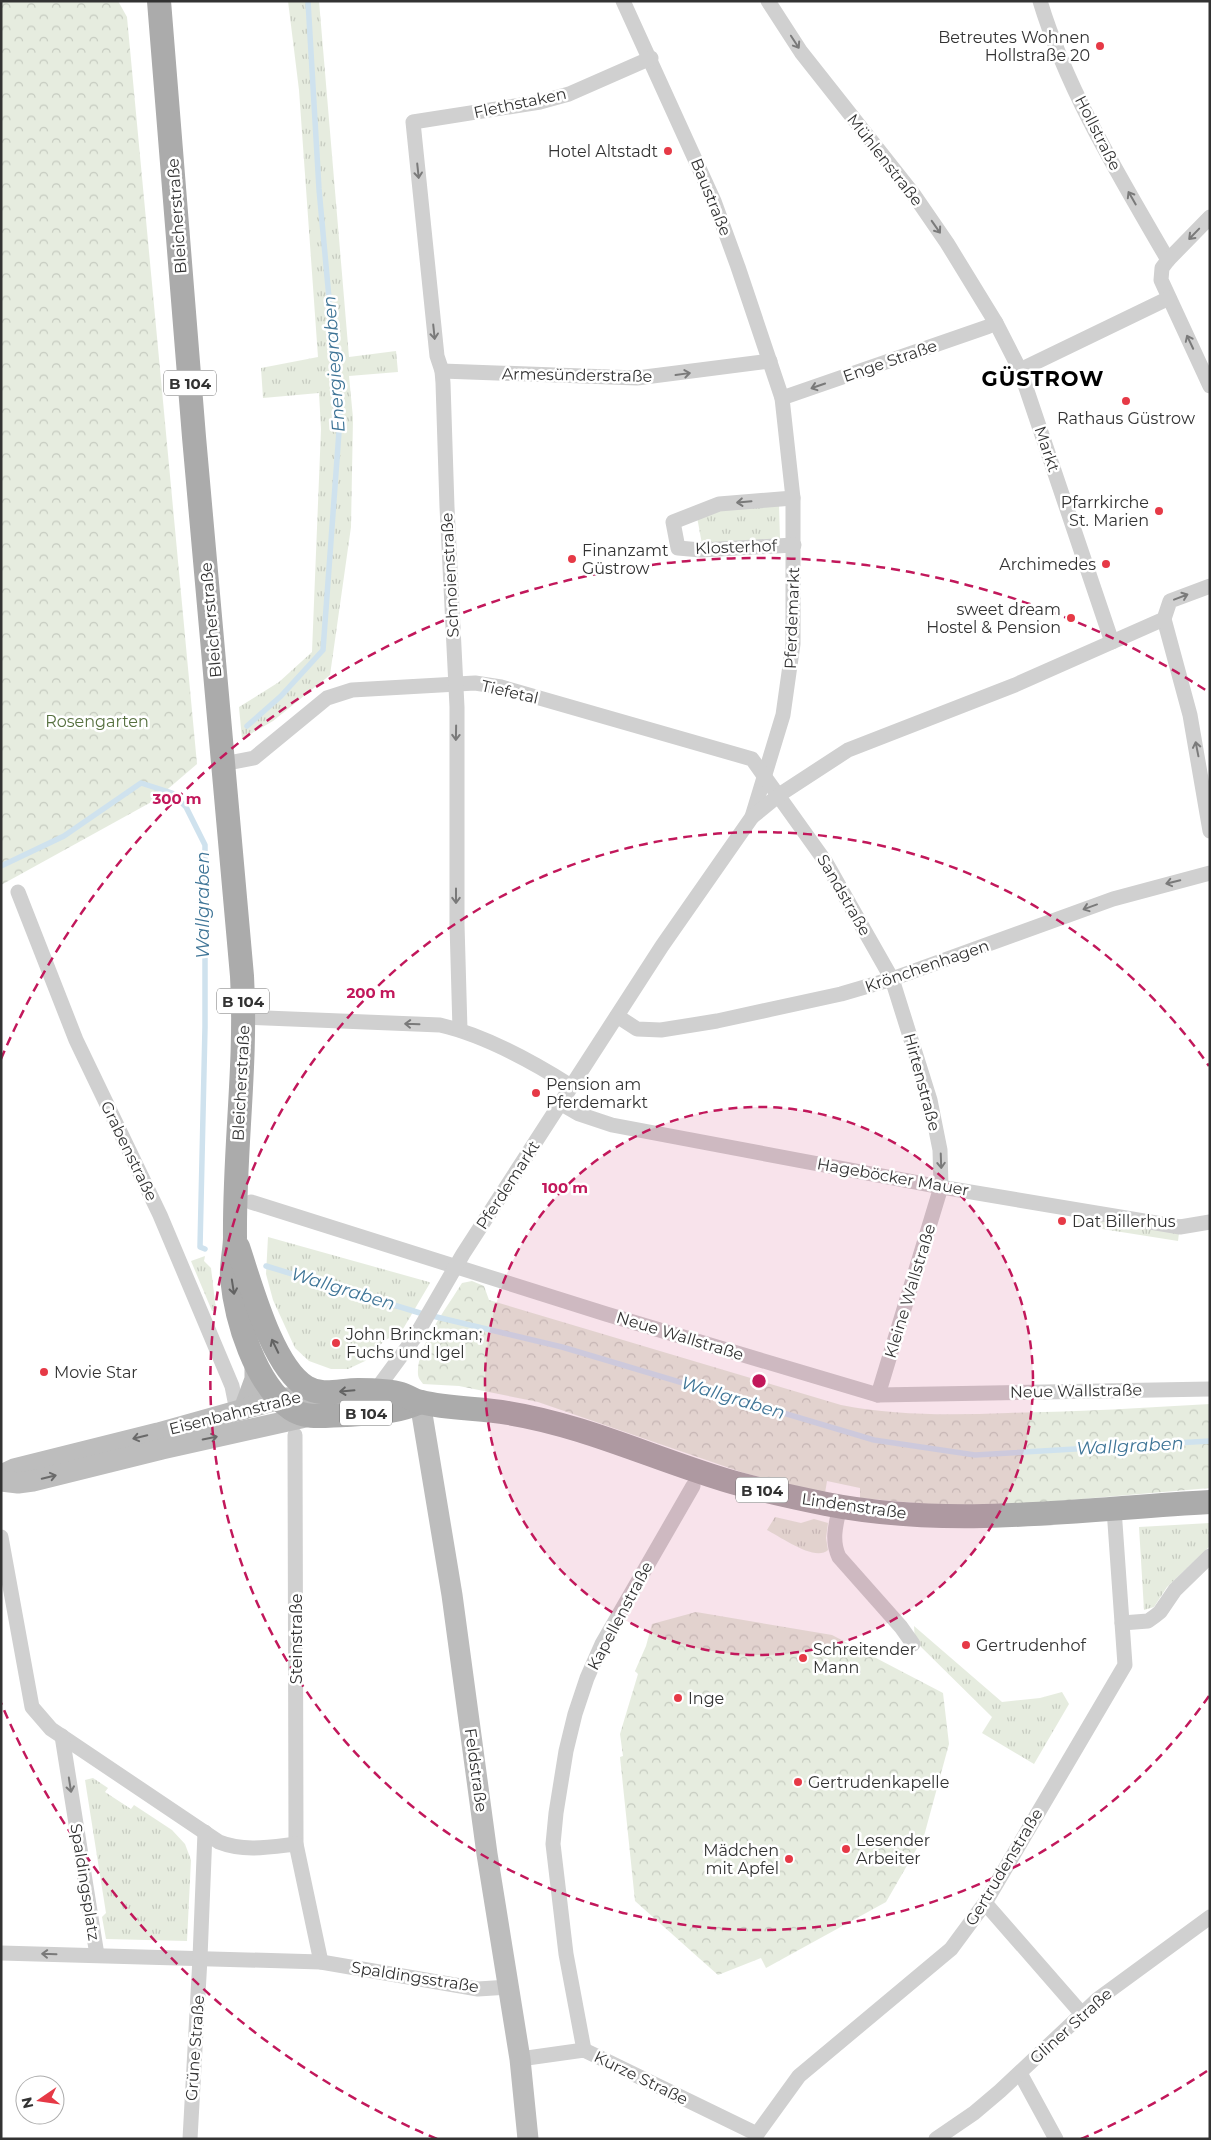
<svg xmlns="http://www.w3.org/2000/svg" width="1211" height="2140" font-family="Montserrat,sans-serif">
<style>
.grass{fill:url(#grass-tufts)}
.park{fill:url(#park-crowns)}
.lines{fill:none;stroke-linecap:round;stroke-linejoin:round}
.stream{stroke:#cfe2ee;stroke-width:5.5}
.street{stroke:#d0d0d0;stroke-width:15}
.secondary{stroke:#bdbdbd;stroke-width:21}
.primary{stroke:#ababab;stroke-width:24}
.oneway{stroke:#7a7a7a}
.oneway2{stroke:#636363}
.oneway3{stroke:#6a6a6a}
.ring{fill:none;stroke:#c2185b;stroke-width:2.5;stroke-dasharray:9 6}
.poi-dot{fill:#e63946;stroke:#fff;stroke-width:2}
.labels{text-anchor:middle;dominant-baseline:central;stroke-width:5;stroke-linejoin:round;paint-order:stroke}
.shield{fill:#fff;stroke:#707070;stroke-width:1}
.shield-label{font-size:15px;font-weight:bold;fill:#333}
.poi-label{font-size:16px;fill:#333;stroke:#fff;text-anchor:start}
.street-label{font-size:16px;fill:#333;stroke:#fff}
.park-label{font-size:16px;fill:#56703f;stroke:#fff}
.water-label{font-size:18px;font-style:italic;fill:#3f7597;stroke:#fff}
.district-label{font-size:21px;font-weight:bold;letter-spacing:1px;fill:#000;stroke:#fff}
.centre{fill:#c2185b;stroke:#fff;stroke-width:2.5}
.ring-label{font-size:15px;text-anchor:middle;font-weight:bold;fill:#c2185b;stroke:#fff;stroke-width:5;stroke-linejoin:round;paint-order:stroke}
</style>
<defs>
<pattern id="grass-tufts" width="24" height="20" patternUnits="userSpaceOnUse" patternTransform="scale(1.25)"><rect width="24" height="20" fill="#e6ecdf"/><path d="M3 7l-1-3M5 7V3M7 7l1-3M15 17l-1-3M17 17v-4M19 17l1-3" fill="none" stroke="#c6cbc0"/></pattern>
<pattern id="park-crowns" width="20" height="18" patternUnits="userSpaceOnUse" patternTransform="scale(1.25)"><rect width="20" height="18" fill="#e6ecdf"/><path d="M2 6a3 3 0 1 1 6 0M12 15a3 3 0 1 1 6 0" fill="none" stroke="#c6cbc0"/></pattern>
</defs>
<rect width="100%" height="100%" fill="#fff"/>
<!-- grass -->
<g class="grass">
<polygon points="288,1 319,1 349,357 396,351 398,372 349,376 353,418 351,527 330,675 273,721 242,739 239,707 279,682 312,652 321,429 319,393 263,398 261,368 318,357 299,90"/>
<polygon points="779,505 780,539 702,544 697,517 713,511"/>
<polygon points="1078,1217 1179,1233 1178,1241 1077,1225"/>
<polygon points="268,1237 429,1282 430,1283 403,1329 383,1342 365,1361 348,1369 331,1369 309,1361 295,1348 273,1300 266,1274"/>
<polygon points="205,1256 204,1261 211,1268 216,1310 212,1311 191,1261"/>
<path d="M 775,1517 L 801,1523 L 814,1519 L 828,1523 L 826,1538 L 828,1550 C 815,1562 781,1537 767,1530 Z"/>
<polygon points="1210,1523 1210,1546 1167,1587 1154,1607 1144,1610 1139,1527"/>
<polygon points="914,1626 1002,1702 1040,1698 1062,1692 1069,1704 1034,1764 982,1733 992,1717 915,1641"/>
<polygon points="93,1778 108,1788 105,1792 131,1809 134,1805 172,1830 185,1844 191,1860 187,1941 106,1939 102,1917 106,1913 85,1780"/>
</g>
<!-- park -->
<g class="park">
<polygon points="1,1 118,1 127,17 197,764 155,800 1,885"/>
<path d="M 472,1281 L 484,1286 L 489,1300 L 841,1405 C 896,1416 952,1415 1008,1413 C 1075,1412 1142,1408 1210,1404 L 1210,1488 L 1035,1503 L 949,1506 L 860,1498 L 860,1488 L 827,1481 L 825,1493 L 744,1473 L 538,1402 L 459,1386 L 423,1384 C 421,1381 418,1378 418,1374 C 416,1347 448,1306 462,1283 Z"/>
<polygon points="696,1612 832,1635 943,1693 949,1744 924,1836 886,1902 766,1968 761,1958 718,1975 635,1901 620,1757 623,1756 620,1734 638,1674 635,1671 646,1646 652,1624"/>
</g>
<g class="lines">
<!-- stream -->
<g class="stream">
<polyline points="247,726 281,696 323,650 340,418 319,189 308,1"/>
<polyline points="1,866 64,836 141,783 172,793 186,807 205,845 205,1027 200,1247 205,1249"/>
<polyline points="266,1266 420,1313 562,1347 874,1440 975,1455 1210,1441"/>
</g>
<!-- street -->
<g class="street">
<polyline points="623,1 714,201 738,267 782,398 793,498 793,644 783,715 752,817"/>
<polyline points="768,1 801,52 914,195 947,243 996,323 1020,370 1112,642"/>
<path d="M 1040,1 C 1068,93 1120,177 1168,260"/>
<polyline points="1210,217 1168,260 1162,268 1161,280 1210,386"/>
<polyline points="1020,370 1169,298"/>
<polyline points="442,371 637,378 770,361"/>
<polyline points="782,398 987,327 996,323"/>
<polyline points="793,498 719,504 673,522 678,548 701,550 794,545"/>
<polyline points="1164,619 1190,715 1210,831"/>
<polyline points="223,764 254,758 327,698 352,690 475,683 501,687 752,759 825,861 892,979 930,1100 940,1150 941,1187 878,1395"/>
<polyline points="18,892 76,1040 160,1215 232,1386 237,1411"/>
<polyline points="617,1016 637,1029 661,1030 717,1021 841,994 892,979 1113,899 1210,873"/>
<path d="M 244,1017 L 440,1025 C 484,1035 533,1062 571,1086"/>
<polyline points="460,1030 457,924 457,707 447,507 443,383 442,371 437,356 413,122 540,102 569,94 651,58"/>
<polyline points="560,1103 579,1114 612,1125 941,1187 1180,1227 1210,1222"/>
<polyline points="251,1202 606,1314 878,1395 1210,1389"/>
<polyline points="376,1390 415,1337 463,1254 662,946 752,817 779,795 848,750 1015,685 1164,619 1170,601 1210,586"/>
<polyline points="295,1435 296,1844 321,1962"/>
<path d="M 840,1506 C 836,1524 831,1540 839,1557 L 901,1627 L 913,1644"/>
<path d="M 1,1537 L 32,1707 L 51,1729 L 219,1842 C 244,1852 270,1847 296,1844"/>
<polyline points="1122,1623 1148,1621 1155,1616 1160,1612 1175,1590 1210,1556"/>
<polyline points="62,1736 97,1955"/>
<polyline points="985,1903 1082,2014"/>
<polyline points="1,1953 321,1962 478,1989 509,1987"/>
<polyline points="584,2050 566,1954 553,1844 556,1813 566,1751 575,1714 587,1678 602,1644 693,1486"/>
<polyline points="520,2059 584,2050 757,2134"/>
<polyline points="1020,2073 1056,2139"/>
<polyline points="757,2134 799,2076 951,1949 985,1903 1125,1665 1114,1509"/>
<polyline points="190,2139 200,1958 205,1832"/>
<polyline points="936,2139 974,2113 1000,2091 1098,1999 1210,1917"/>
</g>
<!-- secondary -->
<g class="secondary">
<polyline points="420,1402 452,1595 487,1854 520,2059 528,2139"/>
<polyline points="244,1409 255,1379 255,1365"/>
<polyline points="1,1475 14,1469 158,1433 280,1399 318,1394"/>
<polyline points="1,1481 18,1483 33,1481 162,1449 310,1416"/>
</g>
<!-- primary -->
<g class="primary">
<path d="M 159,1 L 194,437 L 242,976 C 247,1063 234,1150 235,1237 C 235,1250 231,1264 232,1278 C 236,1320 255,1384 291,1409 C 307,1420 328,1415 346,1415 C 373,1413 396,1413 420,1402"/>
<path d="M 238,1247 C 251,1285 272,1366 306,1387 C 322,1397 340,1390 358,1390 C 372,1390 388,1390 401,1394 C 408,1396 414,1401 421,1402 C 449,1409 480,1408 508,1413 C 583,1425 652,1458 725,1480 C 758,1490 792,1497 826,1504 C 953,1529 1081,1509 1210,1502"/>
</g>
</g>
<!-- one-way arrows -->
<defs><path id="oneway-shaft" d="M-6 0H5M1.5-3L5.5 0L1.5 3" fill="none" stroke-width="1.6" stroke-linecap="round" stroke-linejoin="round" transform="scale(1.25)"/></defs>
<g class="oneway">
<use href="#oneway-shaft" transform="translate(795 42) rotate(57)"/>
<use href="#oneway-shaft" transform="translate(418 171) rotate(84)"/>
<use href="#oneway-shaft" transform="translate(1132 198) rotate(-120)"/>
<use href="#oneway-shaft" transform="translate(936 227) rotate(55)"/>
<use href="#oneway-shaft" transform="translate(1194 234) rotate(134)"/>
<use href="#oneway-shaft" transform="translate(434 332) rotate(84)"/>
<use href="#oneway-shaft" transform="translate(1190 342) rotate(-115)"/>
<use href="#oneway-shaft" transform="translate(683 374) rotate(-8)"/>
<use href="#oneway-shaft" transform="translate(818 386) rotate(161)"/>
<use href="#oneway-shaft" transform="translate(744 502) rotate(175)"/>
<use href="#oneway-shaft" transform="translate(1181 597) rotate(-21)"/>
<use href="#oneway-shaft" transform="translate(456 733) rotate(91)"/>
<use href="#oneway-shaft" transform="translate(1197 749) rotate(-101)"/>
<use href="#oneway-shaft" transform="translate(1173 882) rotate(166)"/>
<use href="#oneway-shaft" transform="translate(456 896) rotate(90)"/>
<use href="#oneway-shaft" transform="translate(1090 907) rotate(160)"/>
<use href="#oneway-shaft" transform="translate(412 1024) rotate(-178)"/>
<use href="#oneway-shaft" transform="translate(941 1161) rotate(88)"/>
<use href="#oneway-shaft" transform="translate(70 1785) rotate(81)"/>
<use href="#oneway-shaft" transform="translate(49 1954) rotate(-178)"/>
</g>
<g class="oneway2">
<use href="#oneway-shaft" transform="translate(233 1287) rotate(81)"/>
<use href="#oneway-shaft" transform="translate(275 1346) rotate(-116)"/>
<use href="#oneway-shaft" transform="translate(347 1391) rotate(175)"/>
</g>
<g class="oneway3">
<use href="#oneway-shaft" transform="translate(140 1437) rotate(166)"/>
<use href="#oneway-shaft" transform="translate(210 1438) rotate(-12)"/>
<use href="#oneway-shaft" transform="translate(49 1477) rotate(-14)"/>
</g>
<!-- distance rings -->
<circle cx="759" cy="1381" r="274" fill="#c2185b" fill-opacity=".12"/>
<g class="ring">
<circle cx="759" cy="1381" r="274"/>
<path d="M1209 1696A549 549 0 1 1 1209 1066"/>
<path d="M1207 2071A823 823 0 0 1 1081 2139M437 2139A823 823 0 0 1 1 1703M1 1059A823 823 0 0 1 1207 691"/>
</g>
<!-- markers -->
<g class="poi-dot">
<circle cx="1100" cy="46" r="5"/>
<circle cx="668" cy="151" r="5"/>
<circle cx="1126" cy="401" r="5"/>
<circle cx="1159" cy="511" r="5"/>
<circle cx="572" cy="559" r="5"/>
<circle cx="1106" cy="564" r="5"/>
<circle cx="1071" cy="618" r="5"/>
<circle cx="536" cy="1093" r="5"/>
<circle cx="1062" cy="1221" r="5"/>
<circle cx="336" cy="1343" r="5"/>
<circle cx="44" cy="1372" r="5"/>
<circle cx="966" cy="1645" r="5"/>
<circle cx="803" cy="1658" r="5"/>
<circle cx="678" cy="1698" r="5"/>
<circle cx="798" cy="1782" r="5"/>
<circle cx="846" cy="1849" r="5"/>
<circle cx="789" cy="1859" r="5"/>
</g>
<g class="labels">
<!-- shield labels -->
<g class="shield">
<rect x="164" y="370.5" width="52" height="25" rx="4"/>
<rect x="217" y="988.5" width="52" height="25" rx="4"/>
<rect x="340" y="1400.5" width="52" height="25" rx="4"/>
<rect x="736" y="1477.5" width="52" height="25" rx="4"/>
</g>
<g class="shield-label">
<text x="190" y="383">B 104</text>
<text x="243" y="1001">B 104</text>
<text x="366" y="1413">B 104</text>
<text x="762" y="1490">B 104</text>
</g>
<!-- poi labels -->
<g class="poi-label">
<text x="1090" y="37" text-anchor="end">Betreutes Wohnen<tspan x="1090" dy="18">Hollstraße 20</tspan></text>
<text x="658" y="151" text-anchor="end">Hotel Altstadt</text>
<text x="1126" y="418" text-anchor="middle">Rathaus Güstrow</text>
<text x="1149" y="502" text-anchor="end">Pfarrkirche<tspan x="1149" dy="18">St. Marien</tspan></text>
<text x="582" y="550">Finanzamt<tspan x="582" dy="18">Güstrow</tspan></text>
<text x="1096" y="564" text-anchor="end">Archimedes</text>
<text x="1061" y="609" text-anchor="end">sweet dream<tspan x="1061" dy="18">Hostel &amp; Pension</tspan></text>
<text x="546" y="1084">Pension am<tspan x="546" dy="18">Pferdemarkt</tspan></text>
<text x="1072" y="1221">Dat Billerhus</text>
<text x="346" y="1334">John Brinckman;<tspan x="346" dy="18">Fuchs und Igel</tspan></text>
<text x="54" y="1372">Movie Star</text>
<text x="976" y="1645">Gertrudenhof</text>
<text x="813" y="1649">Schreitender<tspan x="813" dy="18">Mann</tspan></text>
<text x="688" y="1698">Inge</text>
<text x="808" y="1782">Gertrudenkapelle</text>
<text x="856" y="1840">Lesender<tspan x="856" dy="18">Arbeiter</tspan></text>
<text x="779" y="1850" text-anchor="end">Mädchen<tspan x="779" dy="18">mit Apfel</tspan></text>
</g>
<!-- street labels -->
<g class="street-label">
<text transform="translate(520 103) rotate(-12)">Flethstaken</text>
<text transform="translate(1098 133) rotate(63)">Hollstraße</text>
<text transform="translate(885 160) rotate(52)">Mühlenstraße</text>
<text transform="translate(711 197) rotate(68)">Baustraße</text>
<text transform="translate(177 216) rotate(-94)">Bleicherstraße</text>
<text transform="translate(890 361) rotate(-19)">Enge Straße</text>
<text transform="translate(577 375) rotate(1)">Armesünderstraße</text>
<text transform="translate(1047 449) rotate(71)">Markt</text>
<text transform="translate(736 547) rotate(-2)">Klosterhof</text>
<text transform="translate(450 575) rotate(-93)">Schnoienstraße</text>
<text transform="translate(792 618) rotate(-88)">Pferdemarkt</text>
<text transform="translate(211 620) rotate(-95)">Bleicherstraße</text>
<text transform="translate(510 692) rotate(13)">Tiefetal</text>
<text transform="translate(844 895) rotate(60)">Sandstraße</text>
<text transform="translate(927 966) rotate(-19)">Krönchenhagen</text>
<text transform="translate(922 1082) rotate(75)">Hirtenstraße</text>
<text transform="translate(241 1083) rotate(-87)">Bleicherstraße</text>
<text transform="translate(129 1151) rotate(64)">Grabenstraße</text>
<text transform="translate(893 1177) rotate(10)">Hageböcker Mauer</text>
<text transform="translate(508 1185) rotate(-57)">Pferdemarkt</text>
<text transform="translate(910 1291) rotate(-73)">Kleine Wallstraße</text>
<text transform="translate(680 1336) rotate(17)">Neue Wallstraße</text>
<text transform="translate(1076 1391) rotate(-1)">Neue Wallstraße</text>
<text transform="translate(235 1413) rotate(-14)">Eisenbahnstraße</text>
<text transform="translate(854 1506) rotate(8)">Lindenstraße</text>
<text transform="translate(620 1616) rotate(-62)">Kapellenstraße</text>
<text transform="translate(296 1639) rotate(-90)">Steinstraße</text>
<text transform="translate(476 1770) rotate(82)">Feldstraße</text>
<text transform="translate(1004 1867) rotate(-59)">Gertrudenstraße</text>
<text transform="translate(85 1882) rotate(81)">Spaldingsplatz</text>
<text transform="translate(415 1977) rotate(9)">Spaldingsstraße</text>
<text transform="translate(1071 2026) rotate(-42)">Gliner Straße</text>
<text transform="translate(195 2048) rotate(-86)">Grüne Straße</text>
<text transform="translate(641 2078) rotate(26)">Kurze Straße</text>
</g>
<!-- park labels -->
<g class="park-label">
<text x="97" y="721">Rosengarten</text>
</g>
<!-- water labels -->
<g class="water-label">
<text transform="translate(334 364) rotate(-94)">Energiegraben</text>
<text transform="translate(203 905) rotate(-90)">Wallgraben</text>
<text transform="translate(343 1289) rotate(17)">Wallgraben</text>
<text transform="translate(733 1398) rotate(17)">Wallgraben</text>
<text transform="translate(1130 1446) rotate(-3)">Wallgraben</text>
</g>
<!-- district labels -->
<g class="district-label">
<text x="1043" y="378">GÜSTROW</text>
</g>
</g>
<circle cx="759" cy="1381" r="8" class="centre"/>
<g class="ring-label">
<text x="177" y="804">300 m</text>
<text x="371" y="998">200 m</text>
<text x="565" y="1193">100 m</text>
</g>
<!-- border -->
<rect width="1211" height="2140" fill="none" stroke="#333333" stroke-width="5"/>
<!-- north arrow -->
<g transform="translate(40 2100) rotate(257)"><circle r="24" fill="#ffffff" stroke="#adadad"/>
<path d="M0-4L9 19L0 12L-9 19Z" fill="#e63946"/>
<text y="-8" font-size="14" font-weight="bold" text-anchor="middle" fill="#333333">N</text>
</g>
</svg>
